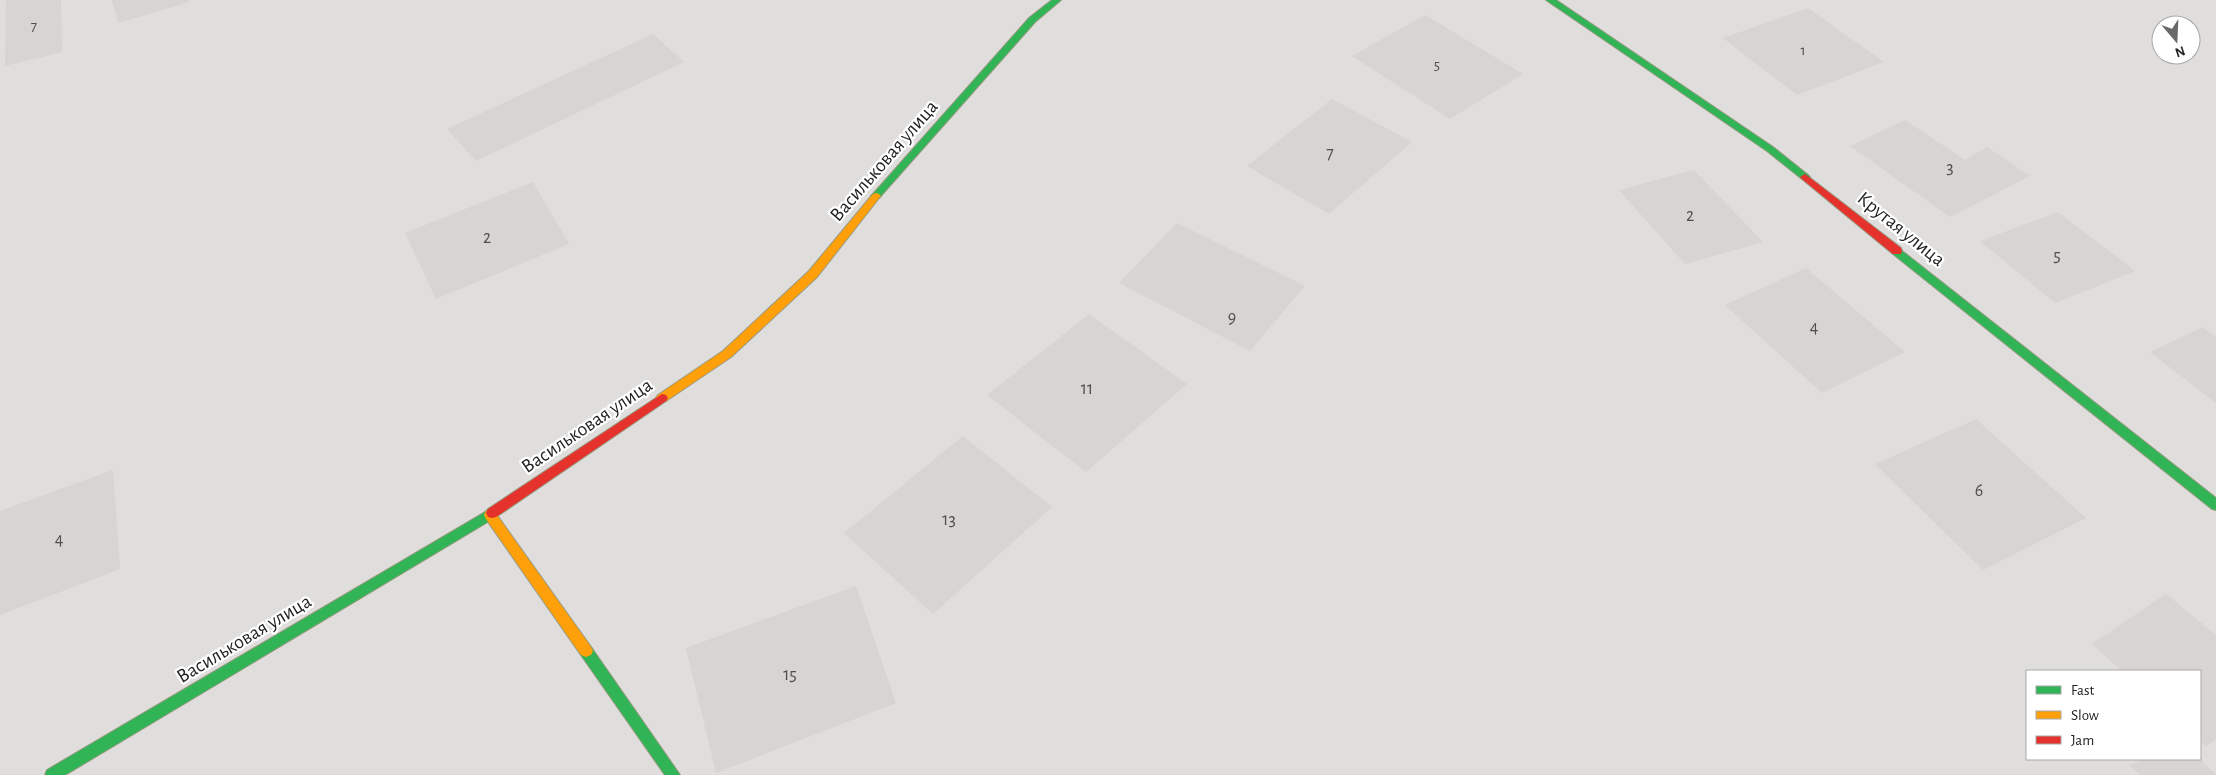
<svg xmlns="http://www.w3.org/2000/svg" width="2216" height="775" font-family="'Alegreya Sans',sans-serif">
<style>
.residential{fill:#dfdedc;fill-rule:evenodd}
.building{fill:#d7d4d2}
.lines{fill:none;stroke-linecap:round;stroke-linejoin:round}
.fast-casing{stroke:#999a82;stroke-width:2}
.slow-casing{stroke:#999a82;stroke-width:2}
.jam-casing{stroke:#999a82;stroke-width:2}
.fast{fill:#30b455;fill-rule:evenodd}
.slow{fill:#ff9f0a;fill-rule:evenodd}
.jam{fill:#e5322d;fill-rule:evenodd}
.labels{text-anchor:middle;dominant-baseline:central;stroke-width:4.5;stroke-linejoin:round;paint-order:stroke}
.far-number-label{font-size:15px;fill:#4f4e4e}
.number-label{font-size:18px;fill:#4f4e4e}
.street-label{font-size:20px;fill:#222;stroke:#fff}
</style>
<rect width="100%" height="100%" fill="#f0eeeb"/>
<!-- residential -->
<path class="residential" d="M 0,0 L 2216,0 L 2216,775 L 0,775 ZM 2161,25 L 2191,25 L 2191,55 L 2161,55 ZM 2027,671 L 2200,671 L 2200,759 L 2027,759 Z"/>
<!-- building -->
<g class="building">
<polygon points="6,0 61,0 62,52 5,66"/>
<polygon points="112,0 188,0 189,2 118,23"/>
<polygon points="1808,8 1884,62 1797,95 1723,38"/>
<polygon points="1425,15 1523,74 1450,119 1352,56"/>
<polygon points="653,34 684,62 476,161 447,129"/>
<polygon points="1332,99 1412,142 1329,214 1247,166"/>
<polygon points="1905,120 1965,160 1987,147 2030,176 1950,217 1850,146"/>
<polygon points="1694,170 1763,242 1685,264 1619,190"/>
<polygon points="533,182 569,244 436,299 405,233"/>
<polygon points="2058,212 2135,271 2055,303 1980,241"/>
<polygon points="1177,223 1305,286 1250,351 1119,283"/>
<polygon points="1806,268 1905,352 1822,393 1725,305"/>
<polygon points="1089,314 1187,384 1086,472 987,395"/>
<polygon points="2203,327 2216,338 2216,403 2150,352"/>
<polygon points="1976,419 2086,518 1983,570 1875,464"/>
<polygon points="963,436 1052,507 933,614 844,533"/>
<polygon points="113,470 120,569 0,615 0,511"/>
<polygon points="856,586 896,703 716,773 686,648"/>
<polygon points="2166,594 2216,635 2216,739 2206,746 2200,740 2200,671 2122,671 2092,644"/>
<polygon points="2142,759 2200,759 2216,775 2140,775 2130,766"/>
</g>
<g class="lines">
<!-- fast casing -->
<g class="fast-casing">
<g id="fast">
<polygon points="1052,0 1061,0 1035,22 879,198 873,198 871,196 873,194 1029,18"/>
<polygon points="1546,0 1556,0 1773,147 1808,175 1810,177 1808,179 1802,179 1767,151"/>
<polygon points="1897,247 2216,498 2216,510 2212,509 1893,254 1892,251 1893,248"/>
<polygon points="492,508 496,509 498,513 496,517 65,775 45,775 47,770"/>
<polygon points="586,645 591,647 680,775 665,775 581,655 579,651 581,647"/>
</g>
</g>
<!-- slow casing -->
<g class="slow-casing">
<g id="slow">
<polygon points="876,193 879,194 881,196 879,198 817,277 731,357 666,401 658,401 656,398 658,395 723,351 809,271 873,194"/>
<polygon points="490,510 494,511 591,647 593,651 591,655 586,657 581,655 486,519 484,515 486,511"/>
</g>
</g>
<!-- jam casing -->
<g class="jam-casing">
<g id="jam">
<polygon points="1805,174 1901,248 1902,251 1901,254 1893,254 1802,179 1800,177"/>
<polygon points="662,394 666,395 668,398 666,401 496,517 492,518 488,517 486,513 488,509"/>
</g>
</g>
<!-- fast -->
<use href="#fast" class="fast"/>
<!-- slow -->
<use href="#slow" class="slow"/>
<!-- jam -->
<use href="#jam" class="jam"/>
</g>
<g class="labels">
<!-- far-number labels -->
<g class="far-number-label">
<text x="34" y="26">7</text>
<text x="1803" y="50">1</text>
<text x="1437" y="65">5</text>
</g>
<!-- number labels -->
<g class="number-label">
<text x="1330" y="154">7</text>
<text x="1950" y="168">3</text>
<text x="1690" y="216">2</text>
<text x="487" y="238">2</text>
<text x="2057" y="256">5</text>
<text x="1232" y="318">9</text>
<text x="1814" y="328">4</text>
<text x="1087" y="389">11</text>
<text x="1979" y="491">6</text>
<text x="949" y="520">13</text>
<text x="59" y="540">4</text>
<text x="790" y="675">15</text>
</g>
<!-- street labels -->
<g class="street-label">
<text transform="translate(884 161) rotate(-49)">Васильковая улица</text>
<text transform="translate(1901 229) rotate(39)">Крутая улица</text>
<text transform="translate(587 426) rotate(-34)">Васильковая улица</text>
<text transform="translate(244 639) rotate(-31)">Васильковая улица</text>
</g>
</g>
<!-- legend -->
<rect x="2026" y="670" width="175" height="90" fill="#ffffff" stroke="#a7a7a7"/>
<rect x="2036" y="686" width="25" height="8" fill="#30b455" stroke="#a7a7a7"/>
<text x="2071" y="695" font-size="15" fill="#222222">Fast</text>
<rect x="2036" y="711" width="25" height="8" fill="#ff9f0a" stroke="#a7a7a7"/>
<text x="2071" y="720" font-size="15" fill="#222222">Slow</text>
<rect x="2036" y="736" width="25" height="8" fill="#e5322d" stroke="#a7a7a7"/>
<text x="2071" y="745" font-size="15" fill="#222222">Jam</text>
<!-- north arrow -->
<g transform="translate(2176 40) rotate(161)"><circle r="24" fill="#ffffff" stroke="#a7a7a7"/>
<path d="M0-4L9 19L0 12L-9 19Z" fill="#6a6968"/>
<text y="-8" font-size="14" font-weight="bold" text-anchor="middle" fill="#222222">N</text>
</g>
</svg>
